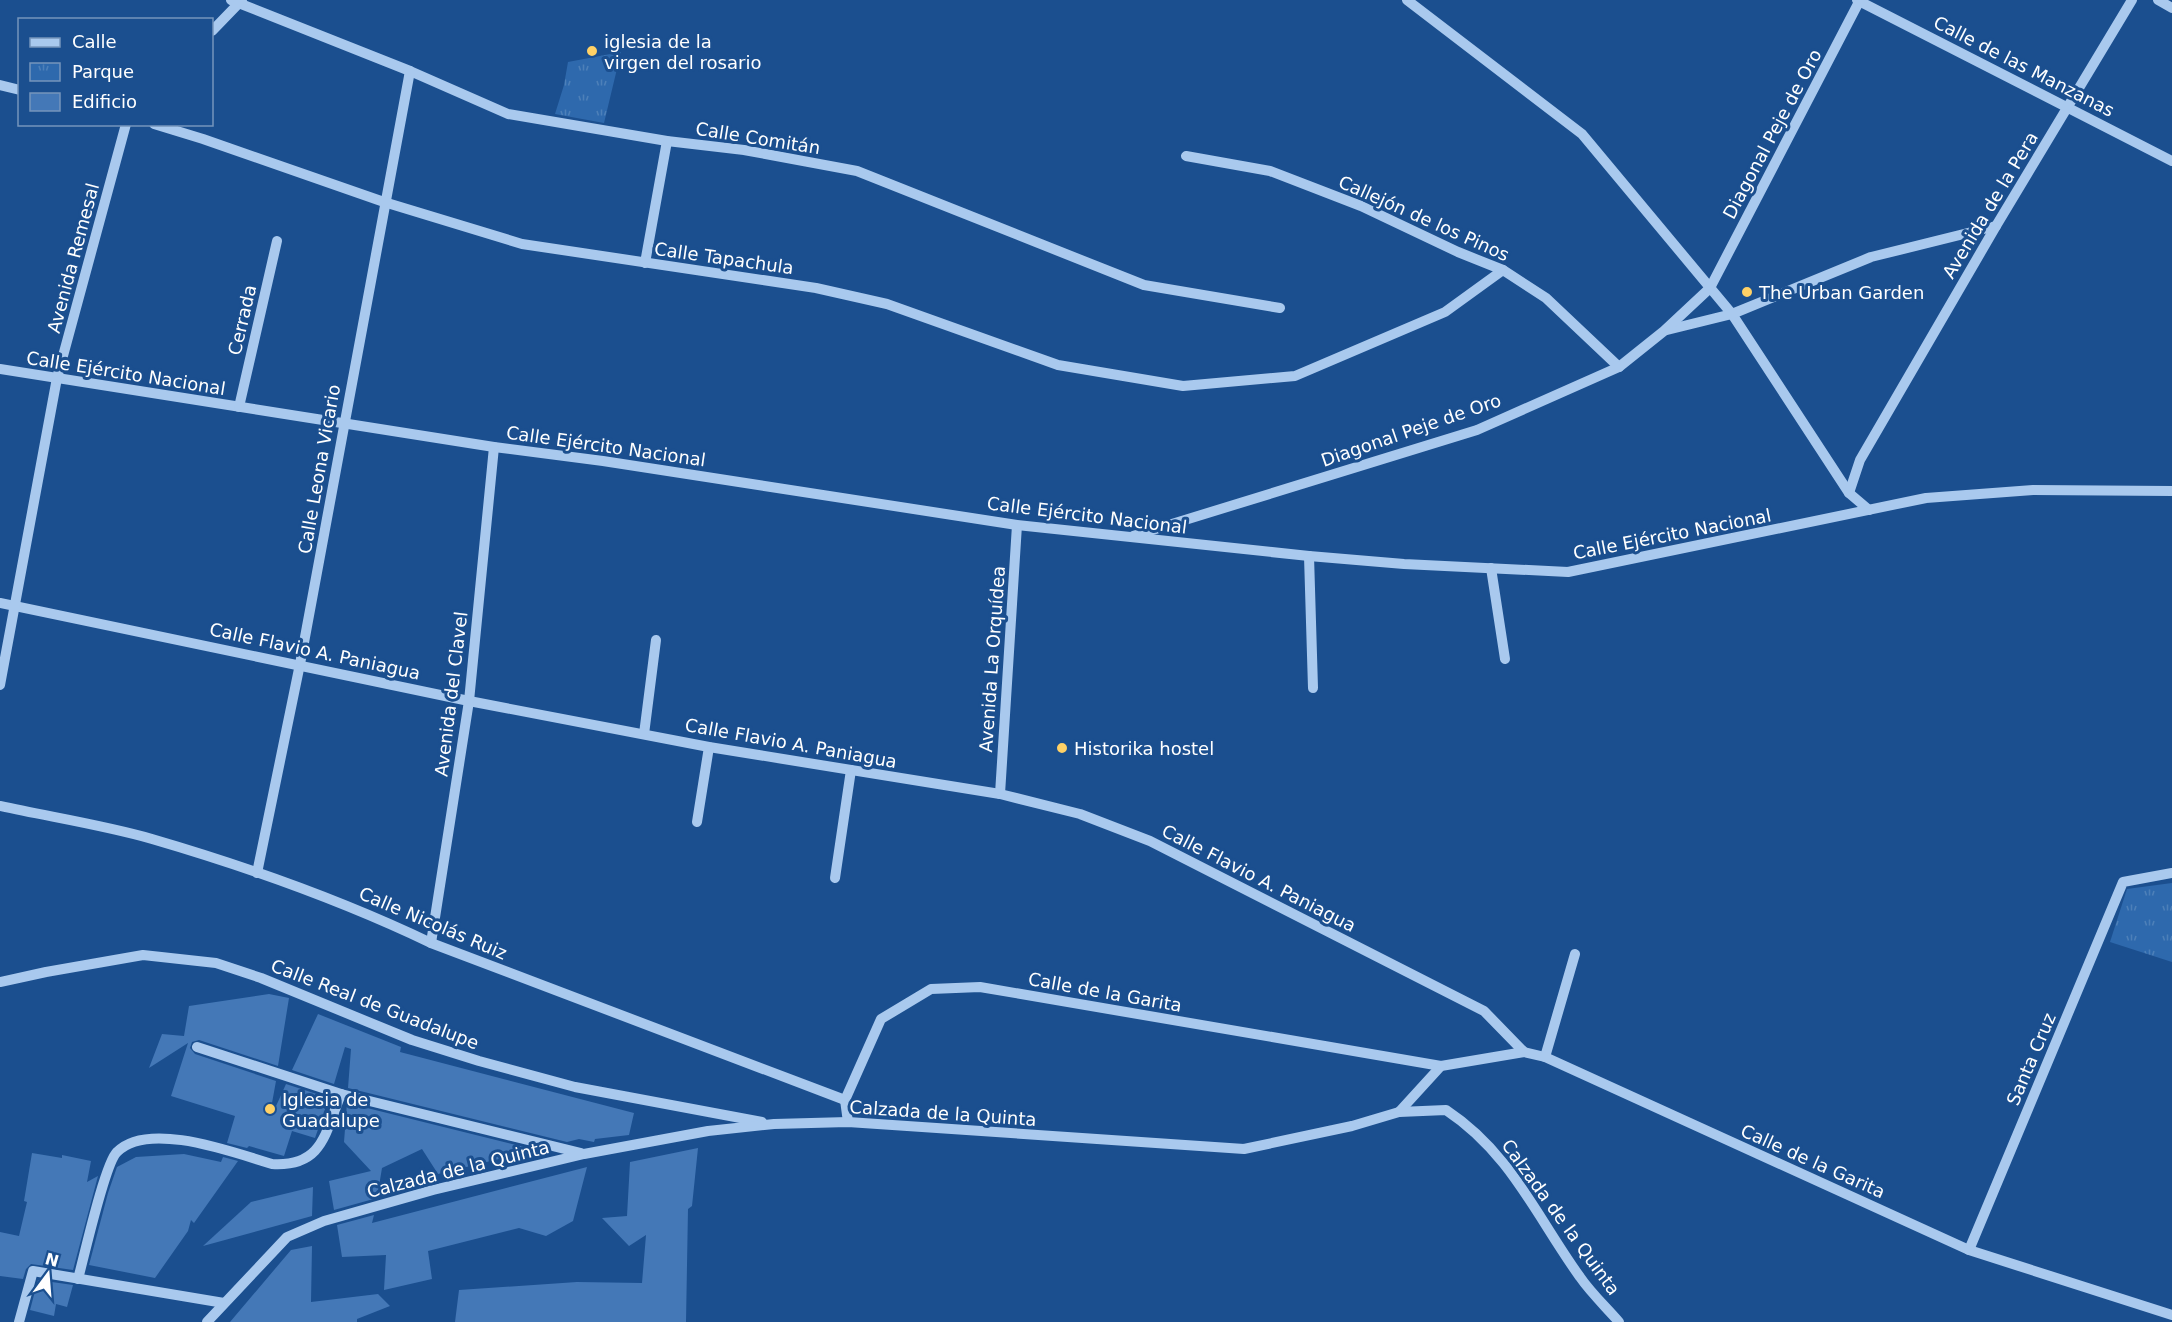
<svg xmlns="http://www.w3.org/2000/svg" width="2172" height="1322" font-family="'DejaVu Sans',sans-serif">
<style>
.park{fill:url(#park-tufts)}
.building{fill:#4478b7}
.lines{fill:none;stroke-linecap:round;stroke-linejoin:round}
.minor{stroke:#a9c9ee;stroke-width:10}
.poi-dot{fill:#ffd166;stroke:#1b4f8f;stroke-width:2}
.labels{text-anchor:middle;dominant-baseline:central;stroke-width:6;stroke-linejoin:round;paint-order:stroke}
.poi-label{font-size:18px;fill:#fff;stroke:#1b4f8f;text-anchor:start}
.street-label{font-size:18px;fill:#fff;stroke:#1b4f8f}
</style>
<defs>
<pattern id="park-tufts" width="24" height="20" patternUnits="userSpaceOnUse" patternTransform="scale(1.5)"><rect width="24" height="20" fill="#2e69ad"/><path d="M3 7l-1-3M5 7V3M7 7l1-3M15 17l-1-3M17 17v-4M19 17l1-3" fill="none" stroke="#4d80b9"/></pattern>
</defs>
<rect width="100%" height="100%" fill="#1b4f8f"/>
<!-- park -->
<g class="park">
<polygon points="621,52 604,123 555,114 564,85 568,62"/>
<polygon points="2172,883 2172,962 2110,942 2127,889"/>
</g>
<!-- building -->
<g class="building">
<polygon points="269,994 289,998 278,1066 199,1040 192,1042 190,1048 195,1054 276,1081 270,1114 272,1115 286,1084 329,1098 315,1138 292,1131 284,1156 249,1146 247,1148 227,1143 235,1116 171,1096 188,1043 149,1068 162,1034 184,1036 189,1006"/>
<polygon points="318,1014 401,1047 400,1052 634,1113 629,1135 595,1139 594,1142 579,1139 567,1142 348,1088 351,1049 345,1047 334,1084 292,1070"/>
<polygon points="347,1103 536,1150 438,1174 422,1149 382,1168 377,1198 334,1210 329,1181 371,1171 344,1142"/>
<polygon points="698,1148 692,1206 688,1209 686,1322 455,1322 459,1290 577,1282 642,1283 646,1235 629,1246 602,1218 627,1216 630,1162"/>
<polygon points="32,1153 62,1158 62,1155 91,1161 87,1182 98,1176 73,1270 31,1264 26,1269 23,1279 0,1276 0,1232 19,1236 27,1202 24,1201"/>
<polygon points="184,1154 221,1162 223,1157 238,1161 194,1223 191,1220 188,1231 155,1278 89,1265 108,1193 117,1167 136,1157"/>
<polygon points="587,1167 573,1221 546,1236 519,1228 428,1251 432,1279 384,1290 386,1255 342,1257 337,1225 374,1215 372,1223"/>
<polygon points="313,1187 312,1216 203,1246 251,1202"/>
<polygon points="312,1246 311,1302 378,1294 390,1306 357,1319 357,1322 230,1322 291,1250"/>
<polygon points="38,1280 73,1285 67,1307 56,1304 54,1316 30,1310"/>
</g>
<g class="lines">
<!-- minor -->
<g class="minor">
<polyline points="231,0 410,71 508,114 667,141 744,150 857,171 1144,285 1280,308"/>
<polyline points="1407,0 1582,134 1732,314 1849,493 1869,510"/>
<polyline points="1857,0 2172,161"/>
<polyline points="2158,0 2172,8"/>
<polyline points="212,31 242,0"/>
<polyline points="0,85 20,90"/>
<polyline points="154,124 203,139 384,202 522,244 816,288 887,304 1058,365 1183,386 1295,376 1445,312 1503,270"/>
<polyline points="1186,156 1270,171 1361,206 1458,252 1503,270 1546,298 1619,367"/>
<polyline points="645,263 667,141"/>
<polyline points="1667,330 1732,314 1871,257 1996,226"/>
<polyline points="0,369 494,447 603,461 1017,525 1309,556 1404,564 1568,572 1926,498 2033,490 2172,491"/>
<polyline points="239,407 277,241"/>
<polyline points="1849,493 1860,460 1996,226 2132,0"/>
<polyline points="1133,536 1477,430 1619,367 1664,331 1710,288 1860,0"/>
<polyline points="1309,556 1313,688"/>
<polyline points="1491,568 1505,659"/>
<polyline points="0,603 469,701 709,747 1000,794 1080,814 1150,841 1484,1011 1524,1052"/>
<polyline points="0,685 57,378 126,124"/>
<polyline points="644,734 656,640"/>
<polyline points="1000,794 1017,525"/>
<path d="M 0,806 C 50,817 103,825 152,839 C 248,867 341,900 431,943 L 845,1100"/>
<polyline points="697,822 709,747"/>
<polyline points="257,873 300,664 410,71"/>
<polyline points="835,878 851,770"/>
<polyline points="431,943 469,701 494,447"/>
<polyline points="0,982 46,972 143,955 216,963 261,978 412,1040 479,1061 575,1087 762,1122"/>
<polyline points="197,1047 341,1094 581,1153"/>
<polyline points="1545,1057 1575,954"/>
<polyline points="1399,1112 1441,1066 1524,1052 1545,1057 1969,1250 2172,1315"/>
<polyline points="848,1122 845,1100 881,1019 931,989 980,987 1441,1066"/>
<polyline points="1969,1250 2123,882 2172,873"/>
<path d="M 78,1279 C 84,1257 105,1163 117,1152 C 148,1120 235,1153 272,1164 C 323,1167 325,1133 341,1094"/>
<polyline points="19,1322 33,1271 224,1303"/>
<path d="M 207,1322 L 287,1237 L 324,1221 L 433,1190 L 584,1154 L 708,1131 L 774,1124 L 848,1122 L 1244,1149 L 1352,1126 L 1399,1112 L 1446,1110 C 1511,1153 1536,1216 1580,1277 C 1591,1293 1606,1307 1619,1322"/>
</g>
</g>
<!-- markers -->
<g class="poi-dot">
<circle cx="592" cy="51" r="6"/>
<circle cx="1747" cy="292" r="6"/>
<circle cx="1062" cy="748" r="6"/>
<circle cx="270" cy="1109" r="6"/>
</g>
<g class="labels">
<!-- poi labels -->
<g class="poi-label">
<text x="604" y="41">iglesia de la<tspan x="604" dy="21">virgen del rosario</tspan></text>
<text x="1759" y="292">The Urban Garden</text>
<text x="1074" y="748">Historika hostel</text>
<text x="282" y="1099">Iglesia de<tspan x="282" dy="21">Guadalupe</tspan></text>
</g>
<!-- street labels -->
<g class="street-label">
<text transform="translate(2024 66) rotate(27)">Calle de las Manzanas</text>
<text transform="translate(1772 134) rotate(-62)">Diagonal Peje de Oro</text>
<text transform="translate(758 138) rotate(9)">Calle Comitán</text>
<text transform="translate(1990 205) rotate(-59)">Avenida de la Pera</text>
<text transform="translate(1424 218) rotate(24)">Callejón de los Pinos</text>
<text transform="translate(73 258) rotate(-75)">Avenida Remesal</text>
<text transform="translate(724 258) rotate(8)">Calle Tapachula</text>
<text transform="translate(242 320) rotate(-77)">Cerrada</text>
<text transform="translate(126 373) rotate(9)">Calle Ejército Nacional</text>
<text transform="translate(1411 430) rotate(-19)">Diagonal Peje de Oro</text>
<text transform="translate(606 446) rotate(8)">Calle Ejército Nacional</text>
<text transform="translate(319 469) rotate(-80)">Calle Leona Vicario</text>
<text transform="translate(1087 515) rotate(7)">Calle Ejército Nacional</text>
<text transform="translate(1672 534) rotate(-11)">Calle Ejército Nacional</text>
<text transform="translate(315 651) rotate(12)">Calle Flavio A. Paniagua</text>
<text transform="translate(992 659) rotate(-86)">Avenida La Orquídea</text>
<text transform="translate(451 694) rotate(-83)">Avenida del Clavel</text>
<text transform="translate(791 743) rotate(10)">Calle Flavio A. Paniagua</text>
<text transform="translate(1259 878) rotate(27)">Calle Flavio A. Paniagua</text>
<text transform="translate(433 923) rotate(23)">Calle Nicolás Ruiz</text>
<text transform="translate(1105 992) rotate(10)">Calle de la Garita</text>
<text transform="translate(375 1004) rotate(21)">Calle Real de Guadalupe</text>
<text transform="translate(2031 1059) rotate(-67)">Santa Cruz</text>
<text transform="translate(943 1113) rotate(4)">Calzada de la Quinta</text>
<text transform="translate(1813 1161) rotate(24)">Calle de la Garita</text>
<text transform="translate(458 1169) rotate(-14)">Calzada de la Quinta</text>
<text transform="translate(1561 1217) rotate(54)">Calzada de la Quinta</text>
</g>
</g>
<!-- legend -->
<rect x="18" y="18" width="195" height="108" fill="#1b4f8f" stroke="#7695bc" stroke-width="1.5"/>
<rect x="30" y="38" width="30" height="9" fill="#a9c9ee" stroke="#7695bc" stroke-width="1.5"/>
<text x="72" y="48" font-size="18" fill="#ffffff">Calle</text>
<rect x="30" y="63" width="30" height="18" fill="url(#park-tufts)" stroke="#7695bc" stroke-width="1.5"/>
<text x="72" y="78" font-size="18" fill="#ffffff">Parque</text>
<rect x="30" y="93" width="30" height="18" fill="#4478b7" stroke="#7695bc" stroke-width="1.5"/>
<text x="72" y="108" font-size="18" fill="#ffffff">Edificio</text>
<!-- north arrow -->
<g transform="translate(48 1274) rotate(16)" stroke="#1b4f8f" stroke-width="4.5" paint-order="stroke">
<path d="M0-4.5L10 22L0 15L-10 22Z" fill="#ffffff"/>
<text y="-9" font-size="16" font-weight="bold" text-anchor="middle" fill="#ffffff">N</text>
</g>
</svg>
